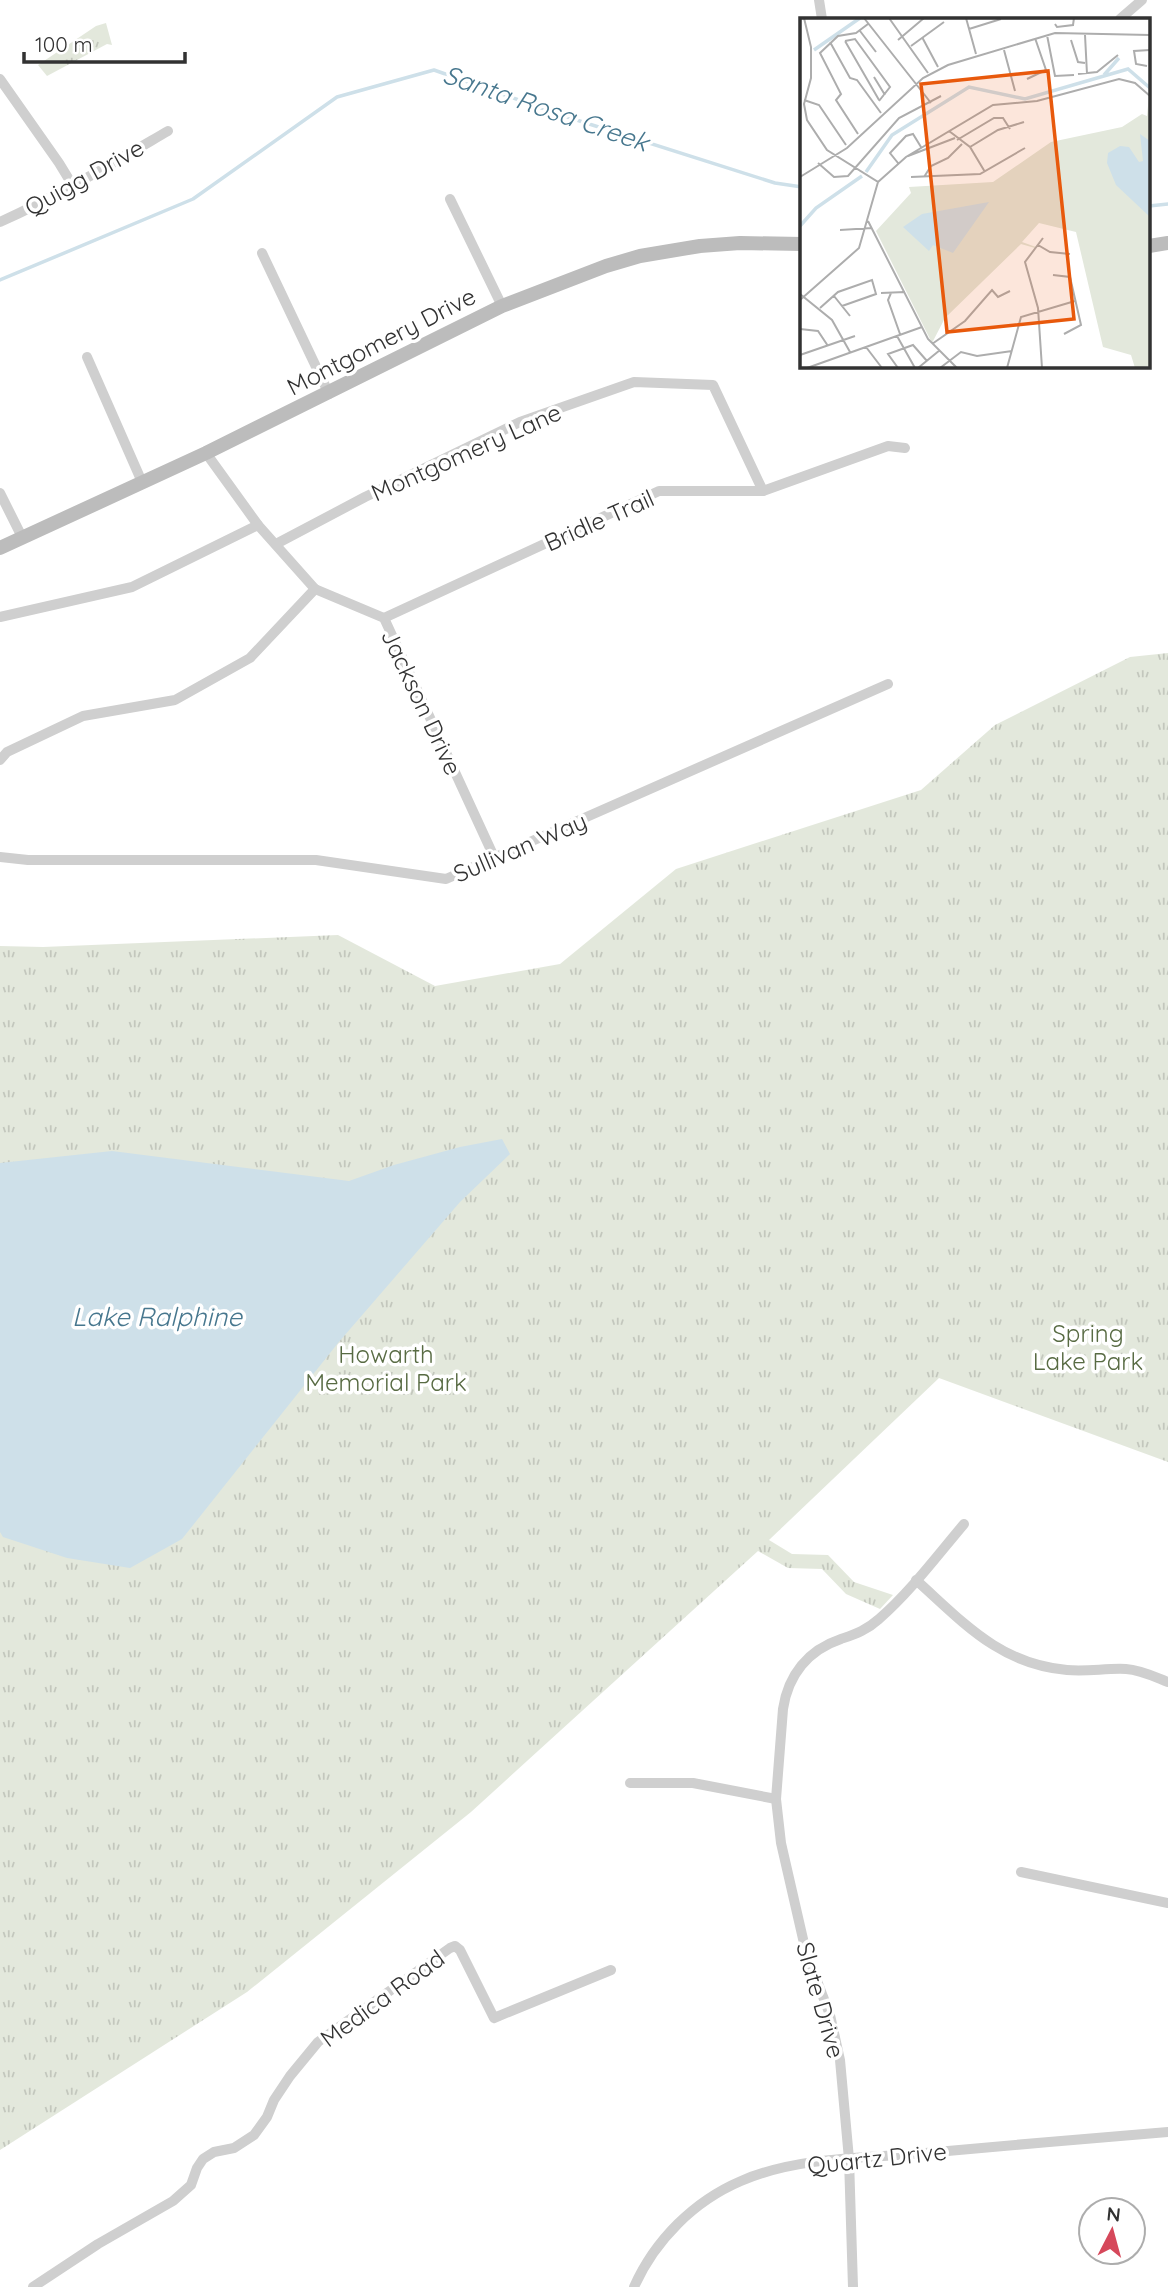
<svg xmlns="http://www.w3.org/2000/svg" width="1168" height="2287" font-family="Quicksand,sans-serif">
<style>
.park{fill:url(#park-tufts)}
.water{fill:#cee0e9}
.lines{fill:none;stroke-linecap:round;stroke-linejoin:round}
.stream{stroke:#cee0e9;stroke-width:3.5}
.street{stroke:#cfcfcf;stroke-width:10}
.secondary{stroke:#bcbcbc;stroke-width:14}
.labels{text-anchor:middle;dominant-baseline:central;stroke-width:7;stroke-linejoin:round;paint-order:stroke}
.street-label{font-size:24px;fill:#323232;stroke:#fff}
.park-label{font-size:24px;fill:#586b43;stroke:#fff}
.water-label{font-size:26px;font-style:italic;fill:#47778e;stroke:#fff}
.inset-river{fill:none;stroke:#cee0e9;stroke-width:3.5}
.inset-road{fill:none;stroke:#adadad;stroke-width:2}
.view{fill:#e8590c;fill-opacity:0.15;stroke:#e8590c;stroke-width:3.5}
.inset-edge{fill:none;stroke:#323232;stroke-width:3.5}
</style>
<defs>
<pattern id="park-tufts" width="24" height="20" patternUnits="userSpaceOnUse" patternTransform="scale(1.75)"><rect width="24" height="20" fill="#e3e8dc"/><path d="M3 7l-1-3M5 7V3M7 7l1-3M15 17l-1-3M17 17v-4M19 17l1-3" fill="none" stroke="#c3c7bd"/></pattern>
</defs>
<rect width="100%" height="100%" fill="#fff"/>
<!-- park -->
<g class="park">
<polygon points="106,23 112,45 107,44 47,76 38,65 96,26"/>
<polygon points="1168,653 1168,1462 939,1378 769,1540 792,1554 828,1555 854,1582 893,1595 880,1609 846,1594 822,1569 788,1568 758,1551 471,1812 247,1992 0,2150 0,946 43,947 338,935 435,986 560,964 676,869 921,790 995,725 1130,657"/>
</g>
<!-- water -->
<polygon class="water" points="502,1139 510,1154 460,1202 338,1343 182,1539 130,1568 67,1558 3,1537 0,1532 0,1163 112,1151 349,1181 394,1165 460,1147"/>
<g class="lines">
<!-- stream -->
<g class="stream">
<polyline points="1149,206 1168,204"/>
<polyline points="0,280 193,199 337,97 434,70 564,116 775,183 802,187"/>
</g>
<!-- street -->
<g class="street">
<polyline points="819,0 822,19"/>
<polyline points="1120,19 1142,0"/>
<polyline points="0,79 59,163 73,186"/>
<polyline points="450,199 502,306"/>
<path d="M 0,222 C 58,196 113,163 168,131"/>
<polyline points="262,253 329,394"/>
<polyline points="87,357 142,482"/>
<polyline points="206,453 258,525 315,589 384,618 495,859"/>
<polyline points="0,493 22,537"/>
<polyline points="276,544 365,497 520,422 634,382 713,385 763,491"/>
<polyline points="0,617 132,587 258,525"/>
<polyline points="384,618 659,491 763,491 888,446 905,448"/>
<polyline points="0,760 7,752 83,716 175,700 250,658 315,589"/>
<polyline points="0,857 28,860 316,860 446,879 888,684"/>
<path d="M 916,1580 C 963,1622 999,1664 1067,1670 C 1087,1672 1106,1668 1126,1669 C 1141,1670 1155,1677 1168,1682"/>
<polyline points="630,1783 693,1783 776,1799"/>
<polyline points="1021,1872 1168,1903"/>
<polyline points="33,2287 98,2244 173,2201 191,2185 197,2168 203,2159 214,2152 234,2148 254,2135 267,2117 274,2100 290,2076 318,2042 450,1948 455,1946 460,1950 494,2018 611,1970"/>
<path d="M 634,2287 C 655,2240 694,2201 741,2181 C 794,2158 857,2158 914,2154 C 999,2146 1083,2139 1168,2132"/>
<path d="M 853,2287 L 849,2159 L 840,2060 L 830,2015 L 806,1952 L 781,1843 L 776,1799 L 783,1709 C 788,1675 808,1650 841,1639 C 855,1634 867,1630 879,1619 C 910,1592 937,1556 964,1524"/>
</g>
<!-- secondary -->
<g class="secondary">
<polyline points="1149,246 1168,243"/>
<polyline points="0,548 206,453 502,306 606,266 640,256 700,246 740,243 802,244"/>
</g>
</g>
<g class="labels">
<!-- street labels -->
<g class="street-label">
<text transform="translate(84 177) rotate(-29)">Quigg Drive</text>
<text transform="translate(381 341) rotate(-27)">Montgomery Drive</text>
<text transform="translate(466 452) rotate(-24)">Montgomery Lane</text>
<text transform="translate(599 520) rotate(-24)">Bridle Trail</text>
<text transform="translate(422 702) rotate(65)">Jackson Drive</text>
<text transform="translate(520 847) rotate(-23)">Sullivan Way</text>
<text transform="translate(382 1998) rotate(-36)">Medica Road</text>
<text transform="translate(821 2000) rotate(74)">Slate Drive</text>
<text transform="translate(877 2158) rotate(-6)">Quartz Drive</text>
</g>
<!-- park labels -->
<g class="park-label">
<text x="1088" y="1333">Spring<tspan x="1088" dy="28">Lake Park</tspan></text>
<text x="386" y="1354">Howarth<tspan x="386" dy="28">Memorial Park</tspan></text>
</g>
<!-- water labels -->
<g class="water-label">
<text transform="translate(546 108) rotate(19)">Santa Rosa Creek</text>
<text x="157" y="1316">Lake Ralphine</text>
</g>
</g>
<!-- overview -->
<g transform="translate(800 18)">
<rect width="350" height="350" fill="#fff"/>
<path d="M 349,78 L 350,80 L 350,348 L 335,350 L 331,337 L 303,329 L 276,214 L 239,205 L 222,224 L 236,229 L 235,230 L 221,226 L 145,300 L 132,325 L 76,213 L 111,175 L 109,169 L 193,164 L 251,124 L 322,109 L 342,96 L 347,98 Z" fill="#e3e8dc"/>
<path d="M 340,116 L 350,123 L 350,199 L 316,167 L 307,145 L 308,135 L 320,128 L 329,129 L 339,144 L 343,143 ZM 189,184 L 153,235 L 133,227 L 129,233 L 103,209 L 122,196 Z" fill="#cee0e9"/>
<path class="inset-river" d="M 14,32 L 60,0M 304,57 L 319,40M 66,154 L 92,117 L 169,69 L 225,81 L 328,51 L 350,70M 0,208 L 16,190 L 62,158"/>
<path class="inset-road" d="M 64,0 L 131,85M 89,0 L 128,55M 166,0 L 176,36M 255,6 L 257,9 L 273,7 L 274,0M 169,11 L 201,1M 60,13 L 76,34M 247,17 L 255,58 L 274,57M 285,17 L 287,56M 122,19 L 138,49M 98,22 L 124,0M 271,22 L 278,44 L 285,45M 45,23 L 55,21 L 90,69 L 79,83M 45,23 L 79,82M 30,24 L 50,60 L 57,62 L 81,95M 111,28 L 144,4M 204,32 L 215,73M 347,48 L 336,46 L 334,33 L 350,32M 278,56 L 297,54 L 318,37M 74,59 L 85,77M 227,61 L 246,52 L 235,20M 4,82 L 19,87 L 46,127M 149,113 L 170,129 L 185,154M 58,116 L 36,82 L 41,76 L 20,35 L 38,18 L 56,15 L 68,6M 157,122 L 194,100 L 203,100 L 210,111M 170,129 L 198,112 L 224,104M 108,138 L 155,120M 18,145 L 34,159 L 48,158 L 99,100 L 141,78M 98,145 L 90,135 L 106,118 L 113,116 L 121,129M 0,159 L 47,130 L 123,60 L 148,47 L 255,15 L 350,17M 111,159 L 180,156 L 225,130M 124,159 L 131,148 L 148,140 L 162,126M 78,164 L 106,139 L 193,87 L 237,83 L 319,61 L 335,65 L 350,78M 68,203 L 128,321 L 157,350M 40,212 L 72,210M 238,227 L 250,234 L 270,236M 253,257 L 270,259 L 281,307 L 264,316M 81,275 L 105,274M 91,275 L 88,282 L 100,316M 0,276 L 32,302 L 50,334M 34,278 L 50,298M 0,282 L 59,230 L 78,164 L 27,132 L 7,102 L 4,86 L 11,60 L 11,29 L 4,0M 20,290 L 38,274 L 72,262 L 76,276 L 42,288M 0,311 L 18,313 L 28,328M 97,318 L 115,350M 132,326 L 165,303 L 192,272 L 198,279 L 210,273M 66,329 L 82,350M 0,337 L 55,318M 7,350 L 122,309M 98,350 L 88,336 L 113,327 L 127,343M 118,350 L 140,332M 140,350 L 161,334 L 177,338 L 212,333M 207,350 L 221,299 L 275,283M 242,350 L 238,290 L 225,244 L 243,220"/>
<path class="view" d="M 248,53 L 274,301 L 147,314 L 121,66 Z"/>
<rect width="350" height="350" class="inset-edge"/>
</g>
<!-- north arrow -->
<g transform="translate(1112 2231) rotate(6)"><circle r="33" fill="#ffffff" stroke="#adadad" stroke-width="2"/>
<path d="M0-5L12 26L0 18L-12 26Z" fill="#d6485b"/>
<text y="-10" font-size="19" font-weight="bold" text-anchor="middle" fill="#323232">N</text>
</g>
<!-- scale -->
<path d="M24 52v10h161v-10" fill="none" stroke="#323232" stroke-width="3.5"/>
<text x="35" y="52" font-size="21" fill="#323232" stroke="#ffffff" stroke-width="5" paint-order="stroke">100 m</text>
</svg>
